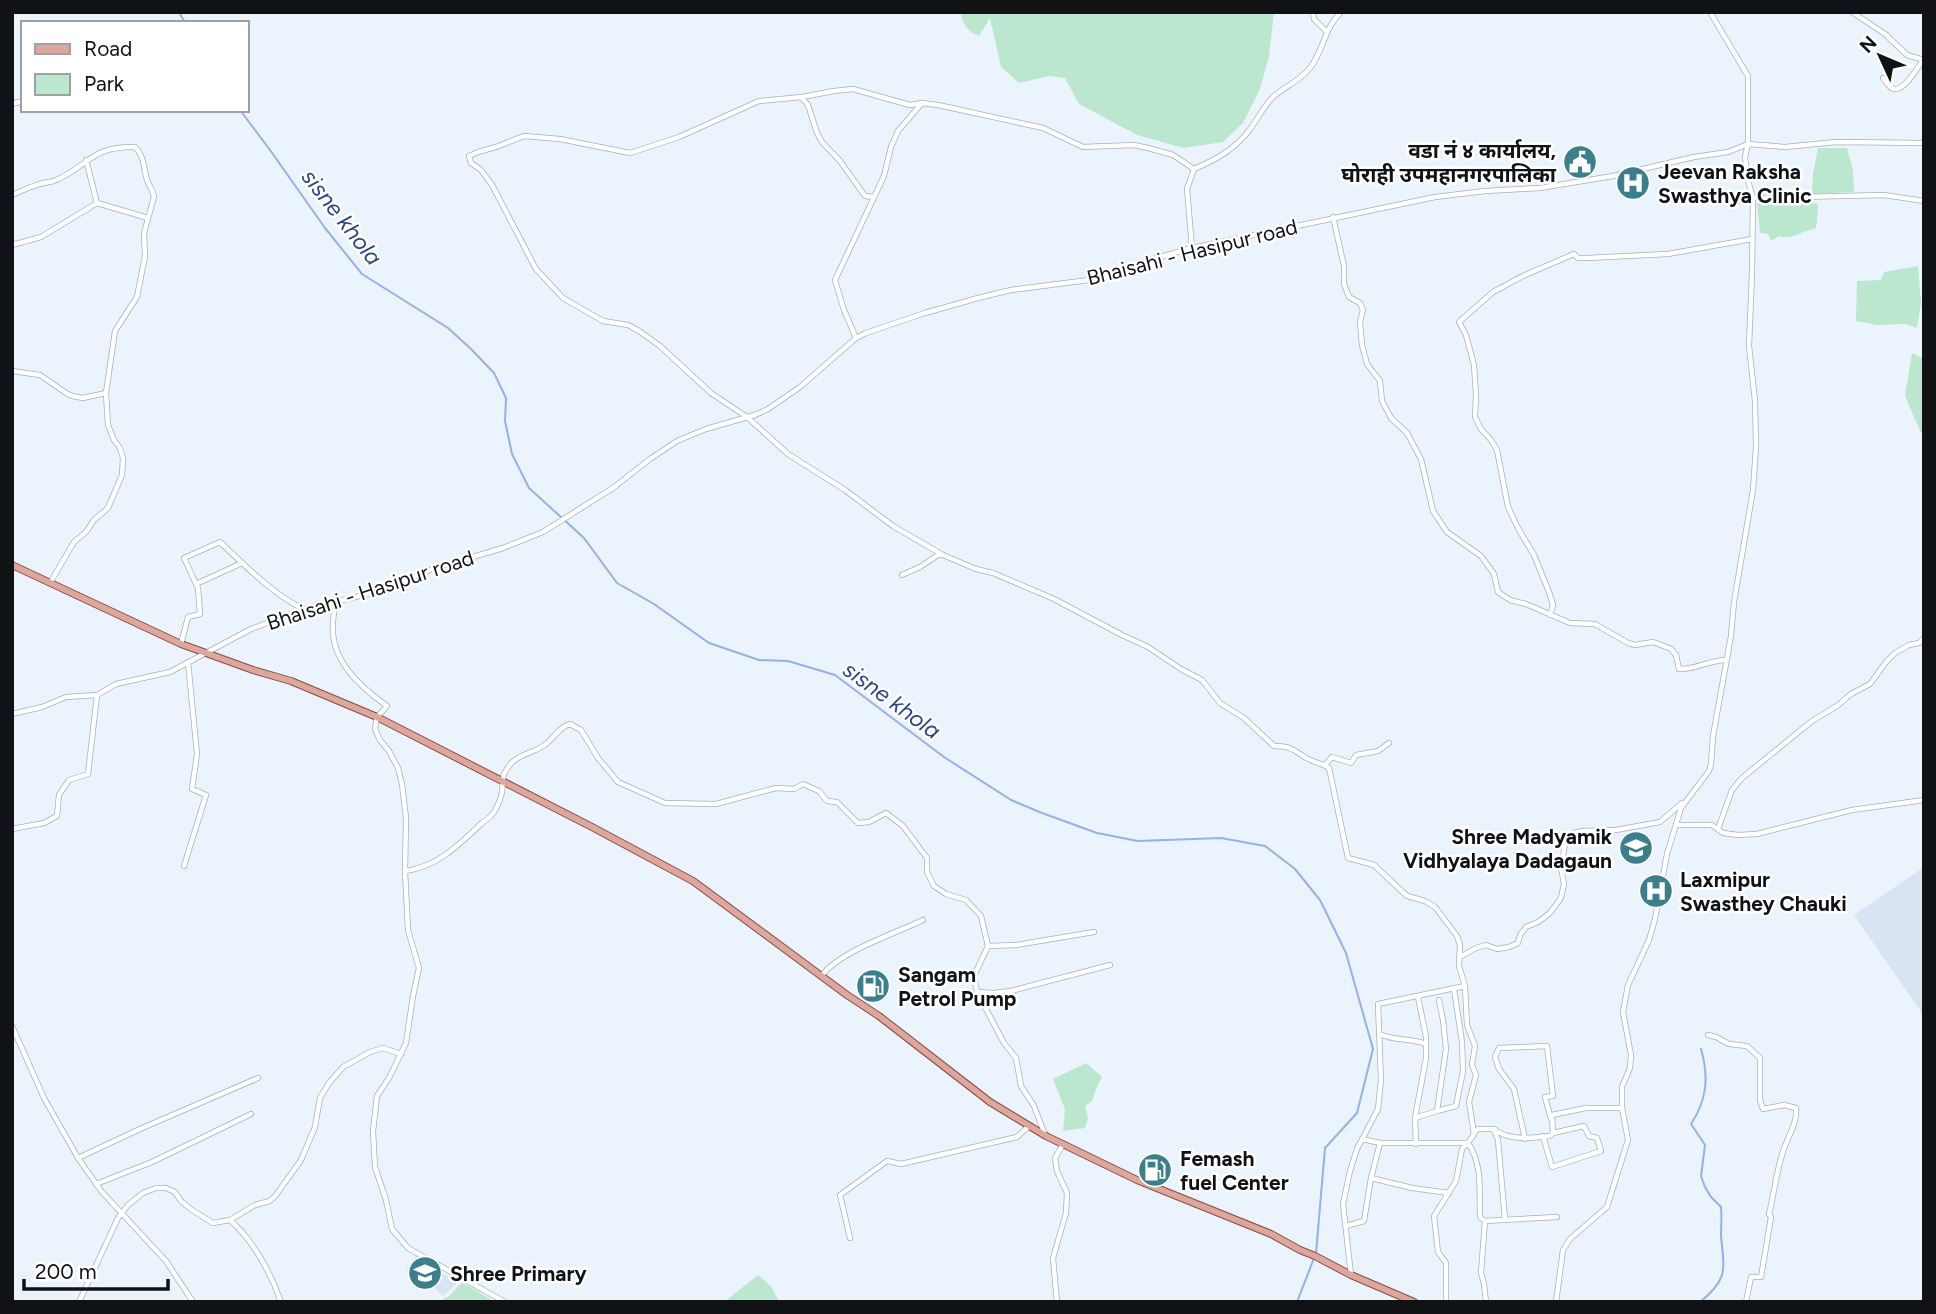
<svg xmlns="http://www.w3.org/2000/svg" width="1936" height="1314" font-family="Figtree,'Noto Sans Devanagari',sans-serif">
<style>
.built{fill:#d8e4f4}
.green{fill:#bce7cf}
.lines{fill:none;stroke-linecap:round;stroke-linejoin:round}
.stream{stroke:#95b1ea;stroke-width:2}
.minor-casing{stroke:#a8b0b9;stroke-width:6}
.primary-casing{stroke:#884d43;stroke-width:8}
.minor{stroke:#fff;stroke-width:4.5}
.primary{stroke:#dea79d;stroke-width:6}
.labels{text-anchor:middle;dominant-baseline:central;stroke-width:5;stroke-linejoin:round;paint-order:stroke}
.poi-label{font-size:21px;font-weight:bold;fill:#101216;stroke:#fff;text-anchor:start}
.street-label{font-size:21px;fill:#101216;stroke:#fff}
.water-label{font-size:23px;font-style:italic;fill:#294589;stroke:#fff}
</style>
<rect width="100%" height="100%" fill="#ebf3fd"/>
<!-- built -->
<g class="built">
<polygon points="1924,867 1924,1016 1854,915"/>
<polygon points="417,1255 457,1283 443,1296 424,1277 416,1281 406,1270"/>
</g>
<!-- green -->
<g class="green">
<path d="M 960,12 L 1274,12 L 1269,56 L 1260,89 L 1243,123 L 1223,142 L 1184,148 L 1137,135 L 1079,104 L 1065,78 L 1049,76 L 1019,83 L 1001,67 L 990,18 L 979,36 C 967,32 963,24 960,12 Z"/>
<polygon points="1818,148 1847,148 1853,170 1854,192 1812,194 1813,174"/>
<path d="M 1791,200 L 1818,204 L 1817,223 L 1815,229 C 1801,230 1793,241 1779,236 L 1771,241 L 1768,234 L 1760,233 L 1757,203 L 1765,201 Z"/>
<polygon points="1918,266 1921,303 1917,328 1906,324 1877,325 1856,321 1857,281 1881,280 1884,272"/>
<polygon points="1912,353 1924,359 1924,432 1921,433 1905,396"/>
<polygon points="1086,1063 1102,1077 1096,1089 1092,1101 1085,1106 1088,1118 1085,1128 1063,1131 1065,1109 1053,1079"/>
<polygon points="758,1275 771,1286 779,1302 724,1302"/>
<polygon points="462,1282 492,1300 497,1302 439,1302 449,1296"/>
</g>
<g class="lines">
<!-- stream -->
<g class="stream">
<polyline points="179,12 185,23"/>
<polyline points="240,110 270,150 325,228 362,274 448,328 471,349 494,373 506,398 505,421 512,454 529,488 584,538 617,583 654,604 709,643 759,660 788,661 835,675 944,757 1011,800 1042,813 1097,833 1138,841 1221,838 1265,846 1295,869 1320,900 1346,953 1373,1049 1357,1113 1325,1148 1316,1253 1297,1302"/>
<path d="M 1700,1302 C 1729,1279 1724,1269 1721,1236 C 1721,1226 1722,1216 1721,1207 L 1711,1197 L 1705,1187 L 1701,1176 L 1705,1145 L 1691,1124 C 1707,1100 1709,1077 1701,1049"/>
</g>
<!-- minor casing -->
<g class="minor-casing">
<g id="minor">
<polyline points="1313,12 1314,19 1326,31"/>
<path d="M 1341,12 C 1324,28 1324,50 1310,68 C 1298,83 1284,86 1272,98 C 1263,107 1258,119 1250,129 C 1236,149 1215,160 1194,169 L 1173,155 L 1148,148 L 1134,145 L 1083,147 L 1043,128 L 938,105 L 922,103 L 910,105 L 853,89 L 834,91 L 802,97 L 759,101 L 679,137 L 630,153 L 560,139 L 524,136 L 496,147 L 478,152 L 469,156 L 471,163 L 481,170 L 492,185 L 536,269 L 563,298 L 603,321 L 628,325 L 639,331 L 660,346 L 711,393 L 747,417 L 788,454 L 845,490 L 893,526 L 943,555 L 976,569 L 993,573 L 1054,599 L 1122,635 L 1148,647 L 1181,669 L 1202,680 L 1220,703 L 1244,718 L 1274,746 C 1298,746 1294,754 1313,761 C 1319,764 1324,764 1329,768 L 1348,858 L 1374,865 L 1407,896 L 1425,901 L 1435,907 L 1457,936 L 1460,945 L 1459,966 L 1465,986 L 1467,1025 L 1475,1046 L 1472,1065 L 1476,1075 L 1469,1102 L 1474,1134 L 1468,1143 C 1483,1165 1479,1191 1480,1217 L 1485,1221 L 1481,1273 L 1484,1284 L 1486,1302"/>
<polyline points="1852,12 1885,34 1907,55 1924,60"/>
<path d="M 1883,78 C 1886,82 1890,89 1895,89 C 1905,90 1918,67 1923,60"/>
<polyline points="802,98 808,105 817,133 822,142 840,161 865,196 874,197"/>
<polyline points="12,104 23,101"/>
<path d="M 12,195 C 22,191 33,185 44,183 C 48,182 50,182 54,181 C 89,166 91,146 135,147 C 145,157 143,167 147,180 C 149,186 153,190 154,197 L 144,233 L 145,256 L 137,297 L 115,331 L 106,393 L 108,425 L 114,440 L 120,448 L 123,458 L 122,475 L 108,508 L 94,520 L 86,532 L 74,542 L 50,583"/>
<polyline points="1753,198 1884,195 1924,201"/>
<polyline points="97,203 148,218"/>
<path d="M 1333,217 L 1344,266 L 1344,284 L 1349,297 L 1360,303 L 1363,310 L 1360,322 L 1362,345 L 1367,364 L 1380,381 L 1382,401 L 1391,418 L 1407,433 L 1421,459 L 1433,511 L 1447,532 L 1481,556 L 1494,574 L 1498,592 L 1510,600 L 1526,604 L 1570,623 L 1595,624 L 1628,643 L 1635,645 L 1653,642 L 1671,649 L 1676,655 L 1679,669 C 1695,670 1709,660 1726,660"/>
<polyline points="12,245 41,237 97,203 86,160"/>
<polyline points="1192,248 1187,189 1194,169"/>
<polyline points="856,338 844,310 835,280 884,176 891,147 898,131 922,103"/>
<polyline points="12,371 40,375 66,393 72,396 83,398 106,393"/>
<polyline points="902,575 920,567 938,555 942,555"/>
<polyline points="196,584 242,563"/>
<path d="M 336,601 C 335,608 333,616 333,623 C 330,660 359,686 387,706 L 377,717 L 375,729 L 380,740 L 389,751 L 398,768 L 402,784 L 406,818 L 405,871 L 408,930 L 419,968 L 413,996 L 406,1043 L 389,1078 L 377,1096 L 373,1131 L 375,1167 L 386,1200 L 392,1229 L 408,1248 L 505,1302"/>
<polyline points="1550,615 1553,605 1549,592 1534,555 1519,530 1508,507 1497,450 1491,440 1481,429 1475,417 1476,395 1474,365 1466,335 1459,322 1493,292 1525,275 1574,254 1578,258 1587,258 1668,254 1752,239"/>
<path d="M 181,644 L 188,617 L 200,614 L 198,588 L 184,558 L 220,542 C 241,562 277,598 304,609"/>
<polyline points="12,714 42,707 66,697 97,695 116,684 170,672 251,629 304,609 385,590 432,569 503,548 543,532 613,488 650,459 677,441 706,429 755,415 768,409 800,387 856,338 866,333 925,313 978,298 1011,290 1097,279 1153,259 1192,248 1435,197 1485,191 1540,188 1613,176 1694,157 1728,152 1748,144 1785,147 1836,142 1924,143"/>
<polyline points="1325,765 1332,757 1351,763 1356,755 1378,751 1389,743"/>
<polyline points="1676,825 1712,825 1723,833 1738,835 1757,834 1852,810 1924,800"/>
<polyline points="12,829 44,823 57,816 59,795 69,780 88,774 97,695"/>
<polyline points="1718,829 1732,790 1742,778 1812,721 1837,706 1851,694 1870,684 1886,662 1895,653 1909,645 1919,643 1924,638"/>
<polyline points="184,866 206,795 192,789 197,754 188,662"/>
<path d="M 405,871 C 437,867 459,845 482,823 C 486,820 491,817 494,812 C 497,807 501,798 502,792 C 504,780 500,778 509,766 C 517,754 535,753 546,744 C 555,737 559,727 570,724 L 581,730 L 598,758 L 618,782 L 665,803 L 716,804 L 776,788 L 794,789 L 803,784 L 819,791 L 827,801 L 837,802 L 858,823 L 869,822 L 886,813 L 903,826 L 927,858 L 927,872 L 934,886 L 946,894 L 966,900 L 981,916 L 988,946 L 974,976 L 977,992 L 1004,1043 L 1016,1058 L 1021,1086 L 1034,1106 L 1045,1135"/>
<polyline points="988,946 1016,945 1094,932"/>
<polyline points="1460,957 1476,948 1486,945 1497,949 1509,947 1518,943 1520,935 1526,927 1538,922 1550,913 1561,898 1564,884 1561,867 1566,839 1573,833 1583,831 1616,830 1660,822 1682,803"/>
<path d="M 822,975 C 841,951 894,934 923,920"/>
<polyline points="978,992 994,993 1011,991 1110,965"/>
<polyline points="12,1026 44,1098 78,1158 102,1192 166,1261 193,1302"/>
<path d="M 1379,1034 C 1394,1041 1411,1038 1426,1044"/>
<path d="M 1708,1035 L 1716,1037 L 1729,1044 L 1747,1046 L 1760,1058 L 1760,1100 L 1763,1109 L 1784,1105 L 1796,1108 C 1798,1124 1786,1139 1782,1155 C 1776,1174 1774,1194 1769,1214 L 1771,1217 L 1761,1277 L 1751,1277 L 1746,1302"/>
<polyline points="1437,1111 1456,1106 1463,1071 1462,1042 1454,989"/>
<polyline points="1415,1118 1437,1111 1446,1049 1443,1020 1439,1000"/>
<polyline points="1494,1130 1498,1140 1505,1220"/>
<path d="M 1474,1133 L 1478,1129 L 1494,1129 C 1508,1141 1531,1138 1550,1136 L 1553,1133 L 1552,1115 L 1586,1108 L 1622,1108"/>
<polyline points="1543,1136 1552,1167 1601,1151 1597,1138 1589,1136 1584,1126 1553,1133"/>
<polyline points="1362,1139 1380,1143 1467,1143"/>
<polyline points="1525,1139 1514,1089 1499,1069 1495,1057 1499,1048 1547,1046 1553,1096 1545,1097 1551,1119"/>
<polyline points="1416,1144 1415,1118 1426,1058 1426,1037 1418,997"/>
<polyline points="78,1158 140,1129 258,1078"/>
<polyline points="1371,1178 1412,1188 1449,1193"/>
<polyline points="96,1184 152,1162 251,1114"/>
<path d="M 230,1220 C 253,1240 271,1273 281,1302"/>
<polyline points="1485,1221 1557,1217"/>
<polyline points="1346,1226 1364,1221 1371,1178 1380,1143"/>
<polyline points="850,1238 840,1195 887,1161 901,1164 1017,1137 1029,1126"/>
<polyline points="1351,1275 1343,1204 1350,1171 1357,1149 1378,1109 1381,1080 1378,1004 1465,986"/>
<polyline points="79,1302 118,1218 128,1205 143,1193 156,1188 166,1188 175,1192 181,1201 192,1210 213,1223 230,1220 255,1205 270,1201 276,1195 301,1160 315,1127 320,1098 329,1083 343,1067 370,1052 383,1048 401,1054"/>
<polyline points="1057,1302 1053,1258 1066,1213 1067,1193 1057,1171 1055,1158 1062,1146"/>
<polyline points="1446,1302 1446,1263 1438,1252 1434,1216 1456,1181 1462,1149 1468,1143"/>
<polyline points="1556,1302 1563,1250 1570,1239 1607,1207 1628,1140 1622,1108 1622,1087 1630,1068 1631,1055 1623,1012 1628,985 1649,940 1655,919 1667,854 1681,808 1709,771 1711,764 1713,736 1731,636 1734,602 1753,490 1756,447 1755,401 1749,346 1752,273 1753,198 1748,181 1745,157 1748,144 1748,76 1710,12"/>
</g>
</g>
<!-- primary casing -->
<g class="primary-casing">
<polyline id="primary" points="12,565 181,644 253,670 291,681 377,717 592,827 693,881 847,995 879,1016 990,1102 1046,1136 1137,1180 1271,1234 1300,1250 1315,1256 1351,1275 1414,1302"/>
</g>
<!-- minor -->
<use href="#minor" class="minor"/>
<!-- primary -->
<use href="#primary" class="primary"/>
</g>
<!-- icons -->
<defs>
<g id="civic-disc" transform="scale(1.75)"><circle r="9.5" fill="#3b7f8d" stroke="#fff"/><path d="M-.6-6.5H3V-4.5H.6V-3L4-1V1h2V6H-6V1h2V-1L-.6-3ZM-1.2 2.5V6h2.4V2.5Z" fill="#fff"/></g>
<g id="hospital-disc" transform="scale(1.75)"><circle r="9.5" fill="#3b7f8d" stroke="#fff"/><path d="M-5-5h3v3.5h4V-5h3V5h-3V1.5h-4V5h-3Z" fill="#fff"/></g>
<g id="school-disc" transform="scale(1.75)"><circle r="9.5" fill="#3b7f8d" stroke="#fff"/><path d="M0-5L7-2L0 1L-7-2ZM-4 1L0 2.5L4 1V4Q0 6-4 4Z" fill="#fff"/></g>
<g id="fuel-disc" transform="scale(1.75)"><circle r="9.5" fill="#3b7f8d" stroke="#fff"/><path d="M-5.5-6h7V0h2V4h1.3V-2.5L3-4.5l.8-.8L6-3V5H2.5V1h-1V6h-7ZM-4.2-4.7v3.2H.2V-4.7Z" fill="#fff"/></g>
</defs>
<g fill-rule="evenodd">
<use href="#civic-disc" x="1580" y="162"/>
<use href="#hospital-disc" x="1633" y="183"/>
<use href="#school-disc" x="1636" y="848"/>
<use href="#hospital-disc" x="1656" y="891"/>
<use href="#fuel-disc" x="873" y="986"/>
<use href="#fuel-disc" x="1155" y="1170"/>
<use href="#school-disc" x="425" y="1273"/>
</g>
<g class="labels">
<!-- poi labels -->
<g class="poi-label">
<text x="1556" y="150" text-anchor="end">वडा नं ४ कार्यालय,<tspan x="1556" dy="24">घोराही उपमहानगरपालिका</tspan></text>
<text x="1658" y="171">Jeevan Raksha<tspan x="1658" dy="24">Swasthya Clinic</tspan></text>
<text x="1612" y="836" text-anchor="end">Shree Madyamik<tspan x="1612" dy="24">Vidhyalaya Dadagaun</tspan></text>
<text x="1680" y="879">Laxmipur<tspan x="1680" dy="24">Swasthey Chauki</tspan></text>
<text x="898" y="974">Sangam<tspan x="898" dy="24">Petrol Pump</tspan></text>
<text x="1180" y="1158">Femash<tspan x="1180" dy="24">fuel Center</tspan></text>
<text x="450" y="1273">Shree Primary</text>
</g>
<!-- street labels -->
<g class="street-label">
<text transform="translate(1192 252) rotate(-14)">Bhaisahi - Hasipur road</text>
<text transform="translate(370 590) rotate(-18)">Bhaisahi - Hasipur road</text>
</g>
<!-- water labels -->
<g class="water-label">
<text transform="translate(342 217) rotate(52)">sisne khola</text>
<text transform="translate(892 700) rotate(36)">sisne khola</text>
</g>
</g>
<!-- border -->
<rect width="1936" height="1314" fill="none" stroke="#101216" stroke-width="28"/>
<!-- legend -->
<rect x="21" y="21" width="228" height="91" fill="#ffffff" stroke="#9fa0a2" stroke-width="2"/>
<rect x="35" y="44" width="35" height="10" fill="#dea79d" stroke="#9fa0a2" stroke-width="2"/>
<text x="84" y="56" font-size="21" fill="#101216">Road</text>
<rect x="35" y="74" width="35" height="21" fill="#bce7cf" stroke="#9fa0a2" stroke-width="2"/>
<text x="84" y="91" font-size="21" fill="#101216">Park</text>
<!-- north arrow -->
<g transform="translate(1880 56) rotate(314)" stroke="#ffffff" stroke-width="5" paint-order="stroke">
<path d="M0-5L12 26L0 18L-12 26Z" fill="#101216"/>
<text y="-10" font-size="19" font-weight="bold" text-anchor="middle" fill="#101216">N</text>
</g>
<!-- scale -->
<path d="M24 1279v10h144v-10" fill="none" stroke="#101216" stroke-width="3.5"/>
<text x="35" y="1279" font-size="21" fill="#101216" stroke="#ffffff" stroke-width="5" paint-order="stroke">200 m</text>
</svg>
